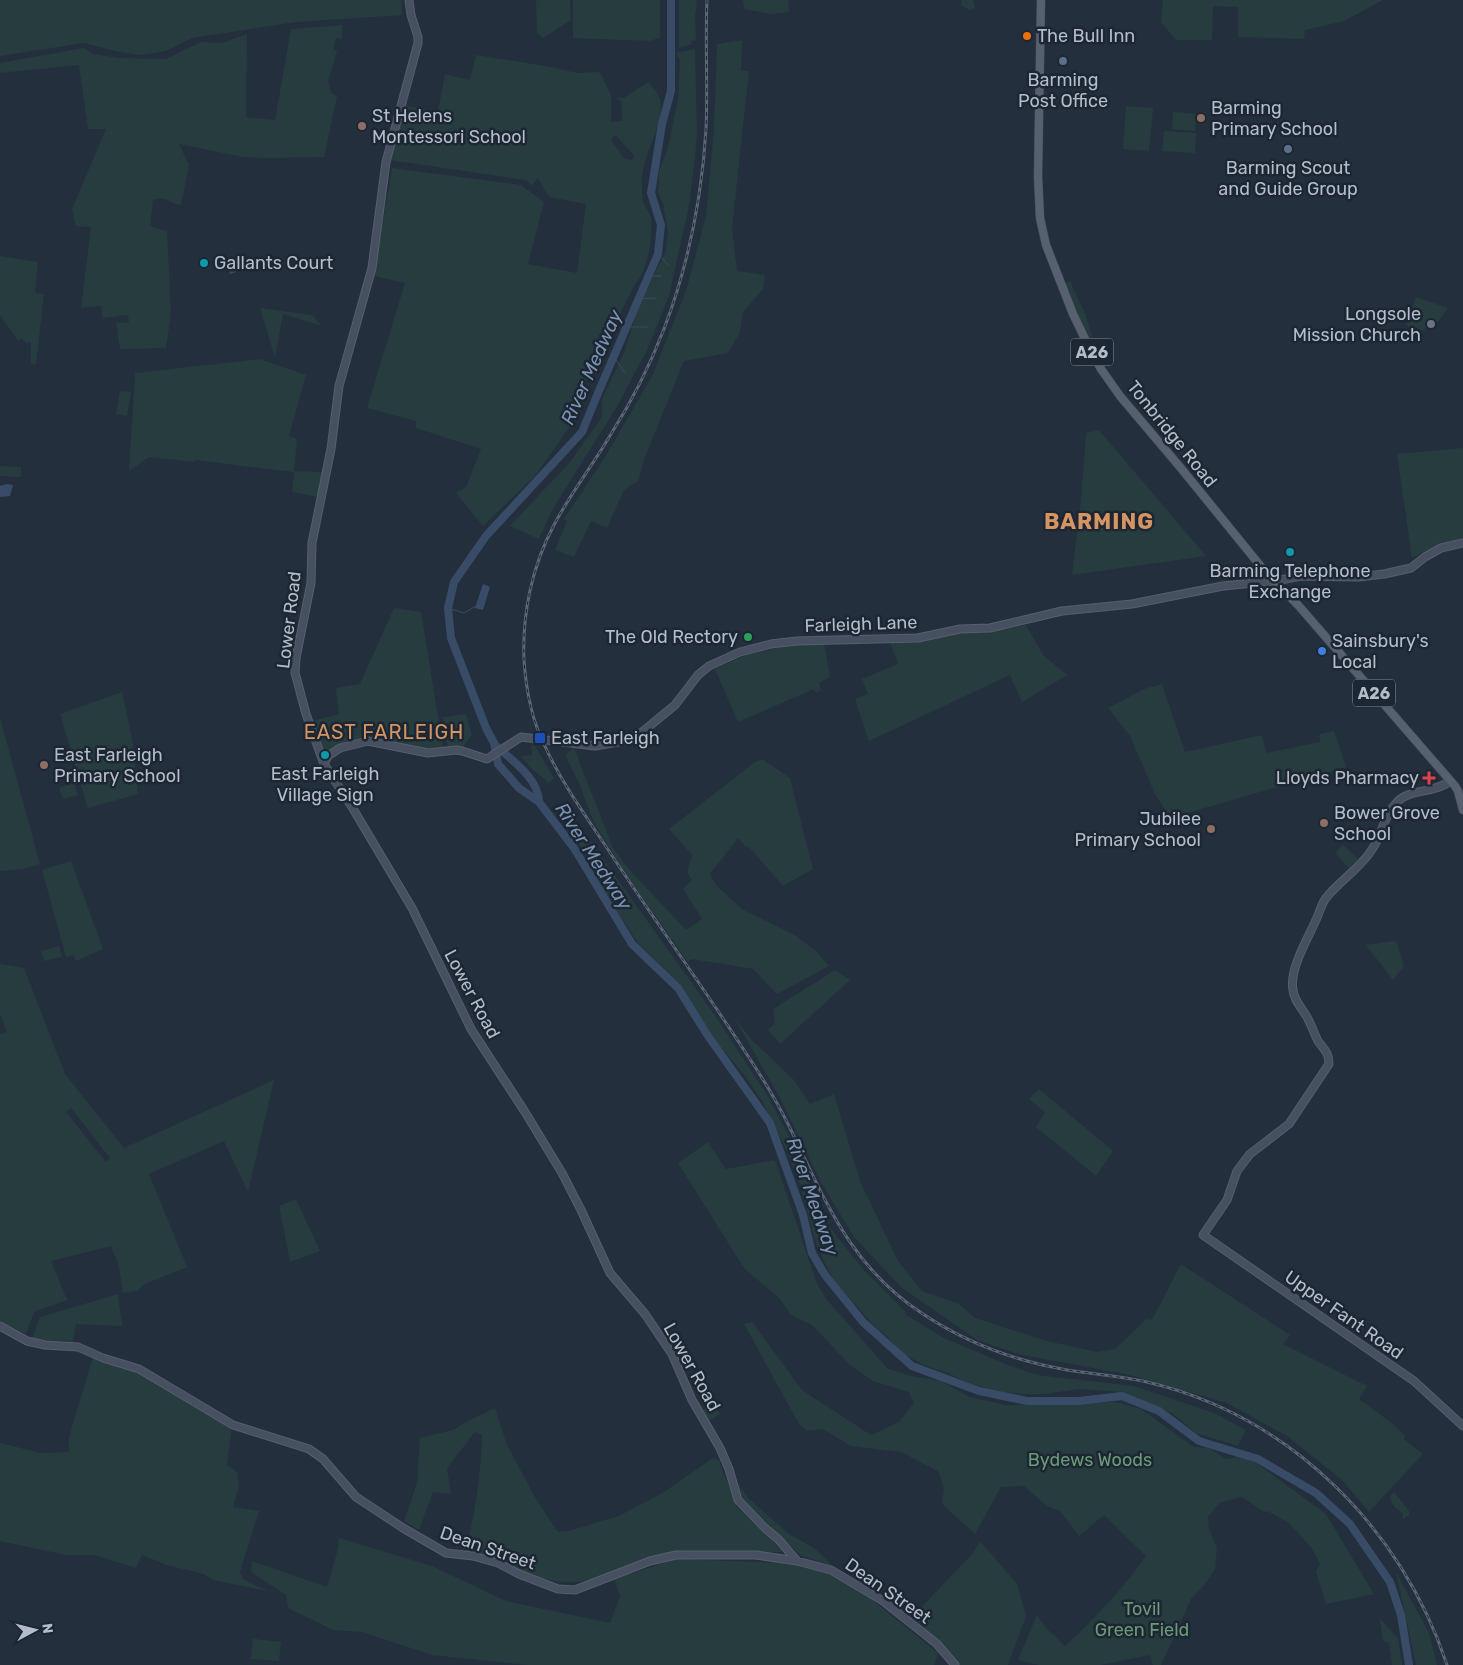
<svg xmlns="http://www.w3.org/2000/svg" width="1463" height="1665" font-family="Rubik,sans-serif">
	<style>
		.green { fill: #263c3f; fill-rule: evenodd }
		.water { fill: #394c67 }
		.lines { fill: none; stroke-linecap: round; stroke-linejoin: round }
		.stream { stroke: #394c67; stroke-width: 1 }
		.river { stroke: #394c67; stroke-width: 8 }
		.secondary-casing { stroke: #565f6c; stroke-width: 9 }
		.primary-casing { stroke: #414a57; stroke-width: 9 }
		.secondary { stroke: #465061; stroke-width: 7 }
		.primary { stroke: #56606e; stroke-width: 8 }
		.rail-casing { stroke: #5a6575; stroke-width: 3 }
		.rail { stroke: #1d2633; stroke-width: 1; stroke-dasharray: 4; stroke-linecap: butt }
		.food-dot { fill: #e8710a; stroke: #1d2633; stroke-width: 2 }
		.service-dot { fill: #5c6f8a; stroke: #1d2633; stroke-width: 2 }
		.education-dot { fill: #8d6e63; stroke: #1d2633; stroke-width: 2 }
		.culture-dot { fill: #0f9aa8; stroke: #1d2633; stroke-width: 2 }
		.worship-dot { fill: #6b7280; stroke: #1d2633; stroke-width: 2 }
		.leisure-dot { fill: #2e9e5b; stroke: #1d2633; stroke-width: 2 }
		.shop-dot { fill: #3f7fe0; stroke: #1d2633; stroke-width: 2 }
		.transit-dot { fill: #1a4fb4; stroke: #1d2633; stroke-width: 2 }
		.health-dot { fill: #e0444e; stroke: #1d2633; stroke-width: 2 }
		.labels { text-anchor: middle; stroke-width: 5; stroke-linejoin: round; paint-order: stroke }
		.shield { fill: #1d2633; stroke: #878f9c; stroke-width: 1 }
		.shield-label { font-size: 16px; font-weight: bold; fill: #b4bcc9 }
		.poi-label { font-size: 18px; fill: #b4bcc9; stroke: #1d2633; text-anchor: start }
		.street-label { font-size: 18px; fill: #b4bcc9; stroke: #1d2633 }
		.park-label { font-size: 18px; fill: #6b9a76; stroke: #1d2633 }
		.water-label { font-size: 19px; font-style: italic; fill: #7c92b1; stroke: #1d2633 }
		.quarter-label { font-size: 20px; letter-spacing: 1px; fill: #d59563; stroke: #1d2633 }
		.district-label { font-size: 22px; font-weight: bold; letter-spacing: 1px; fill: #d59563; stroke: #1d2633 }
	</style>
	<rect width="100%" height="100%" fill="#242f3e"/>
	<path class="green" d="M0,0H401L402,15L296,22L192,38L166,51L140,55L115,51L84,43L0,56Z
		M536,0H570L571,20L543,38L537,33Z
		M573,0H660V38L649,41L573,38Z
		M679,0H697L695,17L696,40L691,41L692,44L679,48Z
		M743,0H788L789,12L771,14L744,9Z
		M962,0H973L975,8L969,10L961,5Z
		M1163,0H1383L1344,21L1305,30L1304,39L1238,37V7L1213,6L1212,40H1176L1161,22Z
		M342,25V39L336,38L333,49L337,51L328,81L331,93L337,96L324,157L271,158L243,157L179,144L189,165L181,205C168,203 166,195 153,200L150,226L167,231L171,314L166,348L120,349L116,323L129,322L128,315L103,318L101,306L81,308L91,227L76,226L72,209L106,129H88L79,65L0,73V63L84,48L93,54L119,58L166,59L201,42L222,43L247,34L246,117L275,120L291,29Z
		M742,40L741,70L749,71L732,228L737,271L765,275L763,289L743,312L740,332L728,353L684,361L645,457L638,481L624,490L607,528L591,521L574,557L555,550L567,521L564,519L605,457L652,376L686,291L706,216L714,129L717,44Z
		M695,49L697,137L690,201L669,296L648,348L618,405L551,512L539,539L510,526L570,462L602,417V399L624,353L638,308L665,253L668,233L663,204L658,193L659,171L667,151L678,100L680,60L676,53Z
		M476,55L551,67L577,73L600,72L611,95V122L622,121L621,101L616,97L624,98L648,82C656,91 661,96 661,109C660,131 646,149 643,171C641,179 642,193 643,201C645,207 650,213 651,219C653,238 648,270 635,284L586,382L585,401L576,418L534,477L483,526L456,493L466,487L481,449L416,428V421L367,408L405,283L374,276L392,168L521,185L544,202L528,264L577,273L586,204L549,197L538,178L532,185L525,180L390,160L406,106L438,111L445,74L470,80ZM615,135L634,155L633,160L625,159L611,140Z
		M1126,106L1153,108L1149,151L1123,149Z
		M1173,112L1196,114L1195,131L1172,129Z
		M1164,131L1196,133L1195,153L1162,151Z
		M0,256L38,262L35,293L44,294L36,365L31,364V342L26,343L21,338L18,341L0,315Z
		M1070,281L1084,311L1092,336L1091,339L1076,312L1065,284Z
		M1416,297L1448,308L1438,322L1429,319L1424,331L1406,325Z
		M260,308L312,315L322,326L283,314L275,358Z
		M260,359L306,375L289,436L297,439L294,471L322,472L318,497L292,492L294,472L195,460V462L149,457L129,471L135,373Z
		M120,391L131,392L127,416L116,414Z
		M1099,430L1206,556L1072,575L1081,500L1086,433Z
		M1463,448V540L1439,545L1412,558L1397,454Z
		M0,466L21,467V477L0,476Z
		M394,608L421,612L443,747L426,749L371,736L327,751L322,748L312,721L339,714L336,688L360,684Z
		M1026,625L1043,655L1067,675L1022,702L1010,675L869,741L855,699L868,694L862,679L898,664L890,642L922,641L958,633L989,632Z
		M824,643L830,677L819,683L821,690L816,693L814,689L738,722L715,669L746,655L791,645Z
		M1162,684L1185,752L1262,735L1266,753L1320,742L1319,734L1334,731L1346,767L1170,818L1155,794L1130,736L1108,708L1144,689Z
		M122,692L132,738L138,794L88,808L60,714Z
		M466,714L472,735L463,747L448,749L443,717Z
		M0,718L40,864L23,869L0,871Z
		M531,745L535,746L554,778L549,783L530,767L521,756L532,755Z
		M574,748L613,848L628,868L686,930L702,919L683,889L692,880L687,872L692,855L669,829L755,762L762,759L790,778L813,869L783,886L749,847H746L738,838L710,874L716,885L743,910L795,935L817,952L829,966L777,994L753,969L692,959L688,962L626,874L594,823L579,783L565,755Z
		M74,783L78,795L63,799L59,788Z
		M583,831L714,1014L769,1098L795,1148L828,1225L863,1269L906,1312L905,1314L942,1337L1008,1365L1037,1375L1134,1386L1214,1413L1246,1430L1238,1446L1196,1433L1172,1413L1121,1392L1080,1389L1044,1394H1024L1001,1392L971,1384L948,1373L926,1366L901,1353L887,1336L878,1330L835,1282L822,1258L815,1239L800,1184L785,1147L762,1101L745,1076L720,1046L711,1038L685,993L677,981L638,943L600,886L576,837Z
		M1343,845L1358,859L1349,868L1335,853Z
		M71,861L103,949L76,961L73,955L66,957L42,870Z
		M1396,941L1404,966L1393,980L1366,945Z
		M59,946L62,957L44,961L41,951Z
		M0,964L24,968L65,1074L124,1148L274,1080L248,1192L224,1141L149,1174L187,1267L145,1284L137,1291L123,1293L119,1266L111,1246L51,1261L67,1300L34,1312L26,1334L0,1321V1034L7,1032L0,1014ZM71,1108L110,1158L106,1162L66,1112Z
		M835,970L850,980L780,1044L768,1030L775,1023L773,1009Z
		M735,1019L752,1040L794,1080L810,1104L834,1094L860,1181L898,1261L922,1291L959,1304L975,1318L1047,1341L1097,1352L1115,1349L1146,1319L1152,1320L1181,1264L1290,1335L1283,1344L1367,1386L1359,1399L1393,1424L1405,1436L1404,1439L1423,1454L1369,1512L1342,1480L1287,1436L1227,1403L1130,1375L1018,1354L977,1340L901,1287L854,1237L821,1182L780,1098Z
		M1039,1089L1113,1151L1096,1176L1036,1127L1045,1112L1029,1099Z
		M708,1142L726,1169L775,1160L817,1284L827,1300L888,1369L916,1377L941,1381L970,1397L1006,1405H1043L1115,1402L1141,1409L1194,1447L1209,1448L1226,1459L1238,1457L1255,1462L1326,1514L1374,1594L1326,1604L1316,1571L1320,1564L1311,1547L1288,1522L1267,1511L1264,1512L1242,1497L1219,1503L1208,1517L1209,1529L1217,1548L1215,1569L1206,1583L1191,1599L1161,1665H1153L1150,1655L1100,1665H1039L1018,1660L1037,1615L1046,1628L1065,1646C1094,1619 1123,1589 1146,1556L1104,1515L1079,1536L1060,1511L1047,1506L1024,1486L1001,1487L975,1534L942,1504L944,1487L938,1471L901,1452L851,1446L823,1429L807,1431L799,1424L744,1324L752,1322L802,1390L871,1435L899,1422L914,1403L909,1392L873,1381L850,1365L812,1325L791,1315L780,1299L744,1268L678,1163Z
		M296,1199L320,1251L290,1262L279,1206Z
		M118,1294L122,1326L76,1324L73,1342L32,1339L40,1317Z
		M93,1357L138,1372L232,1426L227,1465L237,1472L239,1487L233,1507L259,1511L240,1572L243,1579L267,1591L213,1580L204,1574L167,1565L142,1555L136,1568L94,1555H66L0,1541V1443L41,1453L69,1452V1437Z
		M713,1403L720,1414L707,1422L700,1412Z
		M495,1408L507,1445L536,1499L558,1532L569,1531L619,1516L664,1492L713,1458L719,1461L737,1507L783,1552C742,1552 690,1547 650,1557C621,1565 600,1583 567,1582C531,1581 501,1557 465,1553C475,1514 481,1475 482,1435L475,1432L447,1468L451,1494L433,1492L419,1530L404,1521L417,1483L420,1438L453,1430L466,1422Z
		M737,1482L748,1498L789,1534L814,1548L833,1566L800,1555L743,1499Z
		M1393,1493H1395L1409,1511V1515L1403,1519V1513C1395,1509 1392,1505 1390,1496Z
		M339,1538L432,1566L506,1601L610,1623L620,1596L614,1579L676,1559L781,1563L823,1570L835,1575L871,1599L938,1653L934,1665H528L432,1655L362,1632L333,1630L288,1608L286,1595L251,1572L252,1561L327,1587L338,1549Z
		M980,1541L1017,1584L1026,1616L1008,1665H958L913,1616L973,1553Z
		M1396,1572L1429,1633L1437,1665H1416Z
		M1380,1619L1398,1638L1402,1665H1392L1389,1643L1383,1641Z
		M253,1639L281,1642L279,1661L251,1659Z"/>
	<path class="water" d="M226,259C234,260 235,265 236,272L230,274Z
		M7,484L13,485L10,496L0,497V486Z
		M483,584L490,587L483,610L475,608Z"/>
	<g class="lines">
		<path class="stream" d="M658,254L668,265
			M648,276H661
			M638,299L656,298
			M626,327H648
			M613,356L625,373
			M448,608L464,613L476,606"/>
		<path class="river" d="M671,0V91L662,124L651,193L661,225L658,254L598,393L582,432L486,536L454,582L448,608L451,638L486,728L494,743L498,764L519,788L539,802L574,848L632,944L678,988L708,1036L770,1123L803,1215L812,1253L825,1275L863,1322L912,1366L979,1391L1027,1401H1079L1122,1396L1159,1411L1199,1441L1258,1459L1316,1493L1350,1524L1390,1582L1401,1615L1409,1665
			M496,746C512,760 539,779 539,802"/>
		<defs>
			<path id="secondary" d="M409,0L411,15L418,37V43L386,162L372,268L339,386L331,449L312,543L311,583L296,658L295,673L297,680L306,714L324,764L352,807L412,908L471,1029L525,1112L562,1173L581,1210L610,1273L645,1314L672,1354L692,1400L720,1448L729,1469L738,1500L765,1528L779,1540L797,1561
				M324,764L328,756L340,748L368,741L428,753L456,750L462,751L487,759L521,737L595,746L624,741L641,733L675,705L698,675L709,666L740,652L771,644L797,641L918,638L960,629L990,628L1062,611L1132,604L1223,586L1275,581L1301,576L1358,577L1384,574L1411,568L1425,557L1441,548L1463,543
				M1450,781C1436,793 1410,789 1398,801C1385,814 1382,833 1373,848C1361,868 1340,880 1326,898C1321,904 1319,915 1315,922C1307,940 1289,970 1293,990C1294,1001 1302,1008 1307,1017C1311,1024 1314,1033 1318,1041C1324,1050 1329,1052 1329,1064L1289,1124L1250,1154L1237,1171L1227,1200L1203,1235L1414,1381L1463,1426
				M0,1326L27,1341L45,1345L78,1347L103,1358L139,1369L233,1425L309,1449L323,1459L356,1497L403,1528L446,1553L473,1556L498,1563L519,1574L558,1589L575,1590L650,1561L676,1555H756L797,1561L831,1570L883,1601L937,1644L955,1665"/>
			<path id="primary" d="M1041,0L1038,176L1040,218L1046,245L1073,314L1087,343L1101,369L1120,396L1180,467L1267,574L1298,605L1455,786L1458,791L1463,810"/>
		</defs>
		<use href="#secondary" class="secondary-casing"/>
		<use href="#primary" class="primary-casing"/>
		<use href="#secondary" class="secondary"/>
		<use href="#primary" class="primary"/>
		<defs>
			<path id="rail" d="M707,0C705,43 708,86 706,129C702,196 688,266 664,329C650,365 632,401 611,434C593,465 570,494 554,525C532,566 522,614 524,660C526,689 531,718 544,744C560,780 583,812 605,845C650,914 699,981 744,1050C760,1074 775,1098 788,1124C825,1199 849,1266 923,1314C965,1342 1013,1360 1062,1369C1090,1374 1119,1376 1147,1382C1289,1415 1402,1528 1447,1665"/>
		</defs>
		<use href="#rail" class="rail-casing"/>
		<use href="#rail" class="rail"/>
	</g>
	<circle class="food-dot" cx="1027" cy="36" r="5"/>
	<g class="service-dot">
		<circle cx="1063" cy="61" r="5"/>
		<circle cx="1288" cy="149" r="5"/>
	</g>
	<g class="education-dot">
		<circle cx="1201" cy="118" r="5"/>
		<circle cx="362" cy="126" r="5"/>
		<circle cx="44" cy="765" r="5"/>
		<circle cx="1324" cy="823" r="5"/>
		<circle cx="1211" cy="829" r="5"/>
	</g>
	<g class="culture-dot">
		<circle cx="204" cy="263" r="5"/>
		<circle cx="1290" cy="552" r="5"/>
		<circle cx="325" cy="755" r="5"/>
	</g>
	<circle class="worship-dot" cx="1431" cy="324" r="5"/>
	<circle class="leisure-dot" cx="748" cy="637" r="5"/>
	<circle class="shop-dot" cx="1322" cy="651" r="5"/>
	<rect class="transit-dot" x="534" y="732" width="12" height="12" rx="2.5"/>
	<path class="health-dot" d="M1426.5 770.5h5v5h5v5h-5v5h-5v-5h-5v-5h5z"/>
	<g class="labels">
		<g class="shield">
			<rect x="1071" y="338.5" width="42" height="27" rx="4"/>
			<rect x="1353" y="679.5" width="42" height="27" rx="4"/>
		</g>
		<g class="shield-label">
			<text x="1092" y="358">A26</text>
			<text x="1374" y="699">A26</text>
		</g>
		<g class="poi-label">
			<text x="1037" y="42">The Bull Inn</text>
			<text x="1063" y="86" text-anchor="middle">Barming<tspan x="1063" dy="21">Post Office</tspan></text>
			<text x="1211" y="114">Barming<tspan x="1211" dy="21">Primary School</tspan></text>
			<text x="372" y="122">St Helens<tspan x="372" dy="21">Montessori School</tspan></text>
			<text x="1288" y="174" text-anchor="middle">Barming Scout<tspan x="1288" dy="21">and Guide Group</tspan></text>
			<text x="214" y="269">Gallants Court</text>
			<text x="1421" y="320" text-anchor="end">Longsole<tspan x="1421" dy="21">Mission Church</tspan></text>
			<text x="1290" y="577" text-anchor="middle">Barming Telephone<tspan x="1290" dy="21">Exchange</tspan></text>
			<text x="738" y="643" text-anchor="end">The Old Rectory</text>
			<text x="1332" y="647">Sainsbury's<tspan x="1332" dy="21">Local</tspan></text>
			<text x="551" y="744">East Farleigh</text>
			<text x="54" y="761">East Farleigh<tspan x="54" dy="21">Primary School</tspan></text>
			<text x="325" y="780" text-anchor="middle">East Farleigh<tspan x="325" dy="21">Village Sign</tspan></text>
			<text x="1419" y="784" text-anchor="end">Lloyds Pharmacy</text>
			<text x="1334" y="819">Bower Grove<tspan x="1334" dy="21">School</tspan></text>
			<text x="1201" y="825" text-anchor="end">Jubilee<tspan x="1201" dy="21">Primary School</tspan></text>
		</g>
		<g class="street-label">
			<text transform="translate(1172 434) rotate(51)" y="6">Tonbridge Road</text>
			<text transform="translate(289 620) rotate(-83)" y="6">Lower Road</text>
			<text transform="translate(861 624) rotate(-2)" y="6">Farleigh Lane</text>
			<text transform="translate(472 994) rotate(62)" y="6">Lower Road</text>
			<text transform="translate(1344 1315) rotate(35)" y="6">Upper Fant Road</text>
			<text transform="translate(692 1367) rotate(61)" y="6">Lower Road</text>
			<text transform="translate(488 1548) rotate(19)" y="6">Dean Street</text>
			<text transform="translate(888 1591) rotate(35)" y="6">Dean Street</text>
		</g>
		<g class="park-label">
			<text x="1090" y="1466">Bydews Woods</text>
			<text x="1142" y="1615">Tovil<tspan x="1142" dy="21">Green Field</tspan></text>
		</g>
		<g class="water-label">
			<text transform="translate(591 367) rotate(-66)" y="7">River Medway</text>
			<text transform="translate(594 856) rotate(57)" y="7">River Medway</text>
			<text transform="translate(813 1196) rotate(71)" y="7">River Medway</text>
		</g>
		<g class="quarter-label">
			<text x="384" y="739">EAST FARLEIGH</text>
		</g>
		<g class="district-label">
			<text x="1099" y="529">BARMING</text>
		</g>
	</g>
	<g transform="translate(35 1630) rotate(83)" stroke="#1d2633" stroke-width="4" paint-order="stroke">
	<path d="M0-4L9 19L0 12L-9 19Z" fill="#b4bcc9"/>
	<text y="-8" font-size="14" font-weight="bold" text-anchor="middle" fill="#b4bcc9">N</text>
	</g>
</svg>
